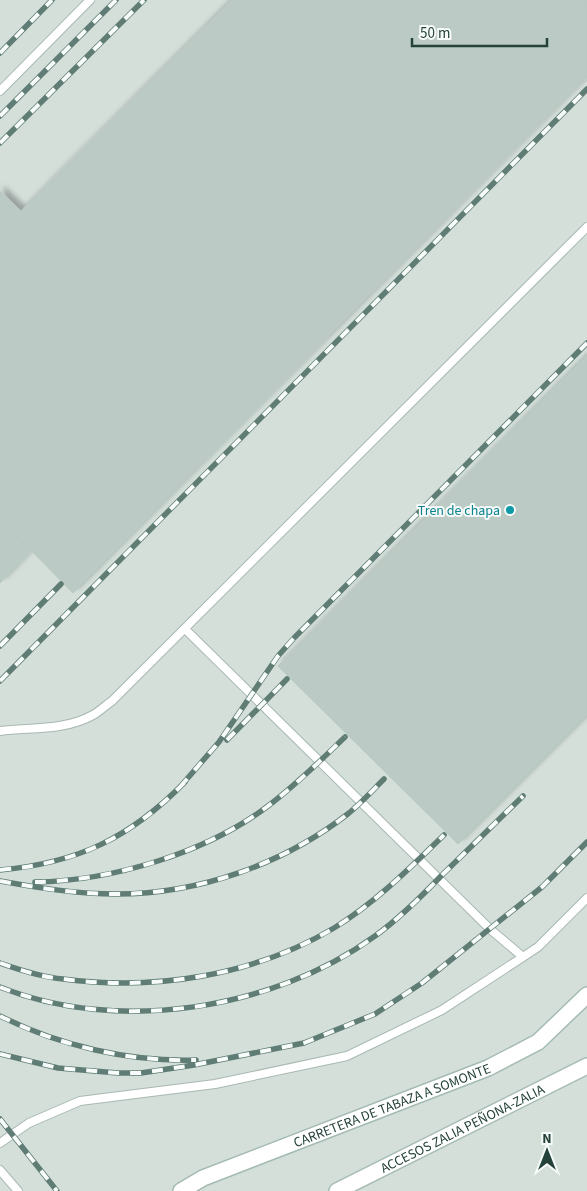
<svg xmlns="http://www.w3.org/2000/svg" width="587" height="1191" font-family="'Source Sans 3',sans-serif">
	<style>
		.built { fill: #d4dfda }
		.building { fill: #bbcac4; stroke: #b8c9c2; filter: url(#shadow) }
		.lines { fill: none; stroke-linecap: round; stroke-linejoin: round }
		.lane-casing { stroke: #a8b8b2; stroke-width: 10 }
		.secondary-casing { stroke: #a4bbb3; stroke-width: 18 }
		.lane { stroke: #fff; stroke-width: 8 }
		.secondary { stroke: #fff; stroke-width: 15 }
		.rail-casing { stroke: #5f7d75; stroke-width: 5.5 }
		.rail { stroke: #f7fbf9; stroke-width: 4; stroke-dasharray: 11; stroke-linecap: butt }
		.culture-dot { fill: #0f9aa8; stroke: #f7fbf9; stroke-width: 2 }
		.labels { text-anchor: middle; stroke-width: 4; stroke-linejoin: round; paint-order: stroke }
		.culture-label { font-size: 14px; fill: #0d838f; stroke: #f7fbf9; text-anchor: end }
		.street-label { font-size: 14px; fill: #24423a; stroke: #f7fbf9 }
	</style>
	<defs>
		<filter id="shadow"><feDropShadow dx="4.5" dy="-4.5" stdDeviation="2.5" flood-color="#0004"/></filter>
	</defs>
	<rect width="100%" height="100%" fill="#e6efeb"/>
	<path class="built" d="M0,0H587V1191H0Z"/>
	<path class="building" d="M231,0H587V77L73,593L17,536L0,553V191L21,211Z
		M587,355V715L458,844L278,666Z
		M17,536L31,551L0,583V553Z"/>
	<g class="lines">
		<defs>
			<path id="lane" d="M0,91L90,0
				M185,629L491,930L523,957
				M0,731C31,727 64,731 93,715C100,711 106,705 112,701L587,227
				M0,1143L29,1123L80,1101L215,1084L347,1056L442,1010L538,947L587,898
				M0,1170L18,1191"/>
			<g id="secondary">
				<path id="s1" d="M181,1191L203,1178L488,1068L538,1042L587,995"/>
				<path id="s2" d="M337,1191L587,1066"/>
			</g>
		</defs>
		<use href="#lane" class="lane-casing"/>
		<use href="#secondary" class="secondary-casing"/>
		<use href="#lane" class="lane"/>
		<use href="#secondary" class="secondary"/>
		<defs>
			<path id="rail" d="M0,53L52,0
				M0,116L116,0
				M0,143L144,0
				M0,646L61,584
				M0,681L587,89
				M227,740L287,679
				M180,787L219,742L278,656L294,638L587,343
				M0,870C78,863 130,838 185,782
				M0,881C39,888 77,894 117,894C199,894 284,864 349,813C361,803 372,791 384,779
				M35,882C112,881 206,853 268,806C296,785 320,761 345,737
				M0,963C20,970 41,977 63,979C155,991 253,976 334,928C375,903 410,868 444,835
				M0,987C118,1034 273,1010 375,936C400,918 421,897 442,875C469,849 496,822 523,796
				M0,1016C60,1046 129,1062 196,1060
				M0,1054L58,1068L118,1073H141L194,1065L304,1043L375,1014L422,983L542,887L587,842
				M0,1119L57,1191"/>
		</defs>
		<use href="#rail" class="rail-casing"/>
		<use href="#rail" class="rail"/>
	</g>
	<circle class="culture-dot" cx="510" cy="510" r="5"/>
	<g class="labels">
		<g class="culture-label">
			<text x="500" y="515">Tren de chapa</text>
		</g>
		<g class="street-label">
			<text dy="5" stroke="none"><textPath href="#s1" startOffset="228">CARRETERA DE TABAZA A SOMONTE</textPath></text>
			<text dy="5" stroke="none"><textPath href="#s2" startOffset="140">ACCESOS ZALIA PEÑONA-ZALIA</textPath></text>
		</g>
	</g>
	<g transform="translate(547 1151)" stroke="#f7fbf9" stroke-width="4" paint-order="stroke">
	<path d="M0-4L9 19L0 12L-9 19Z" fill="#24423a"/>
	<text y="-8" font-size="14" font-weight="bold" text-anchor="middle" fill="#24423a">N</text>
	</g>
	<path d="M412 38v8h135v-8" fill="none" stroke="#24423a" stroke-width="2.5"/>
	<text x="420" y="38" font-size="15" fill="#24423a" stroke="#f7fbf9" stroke-width="4" paint-order="stroke">50 m</text>
</svg>
